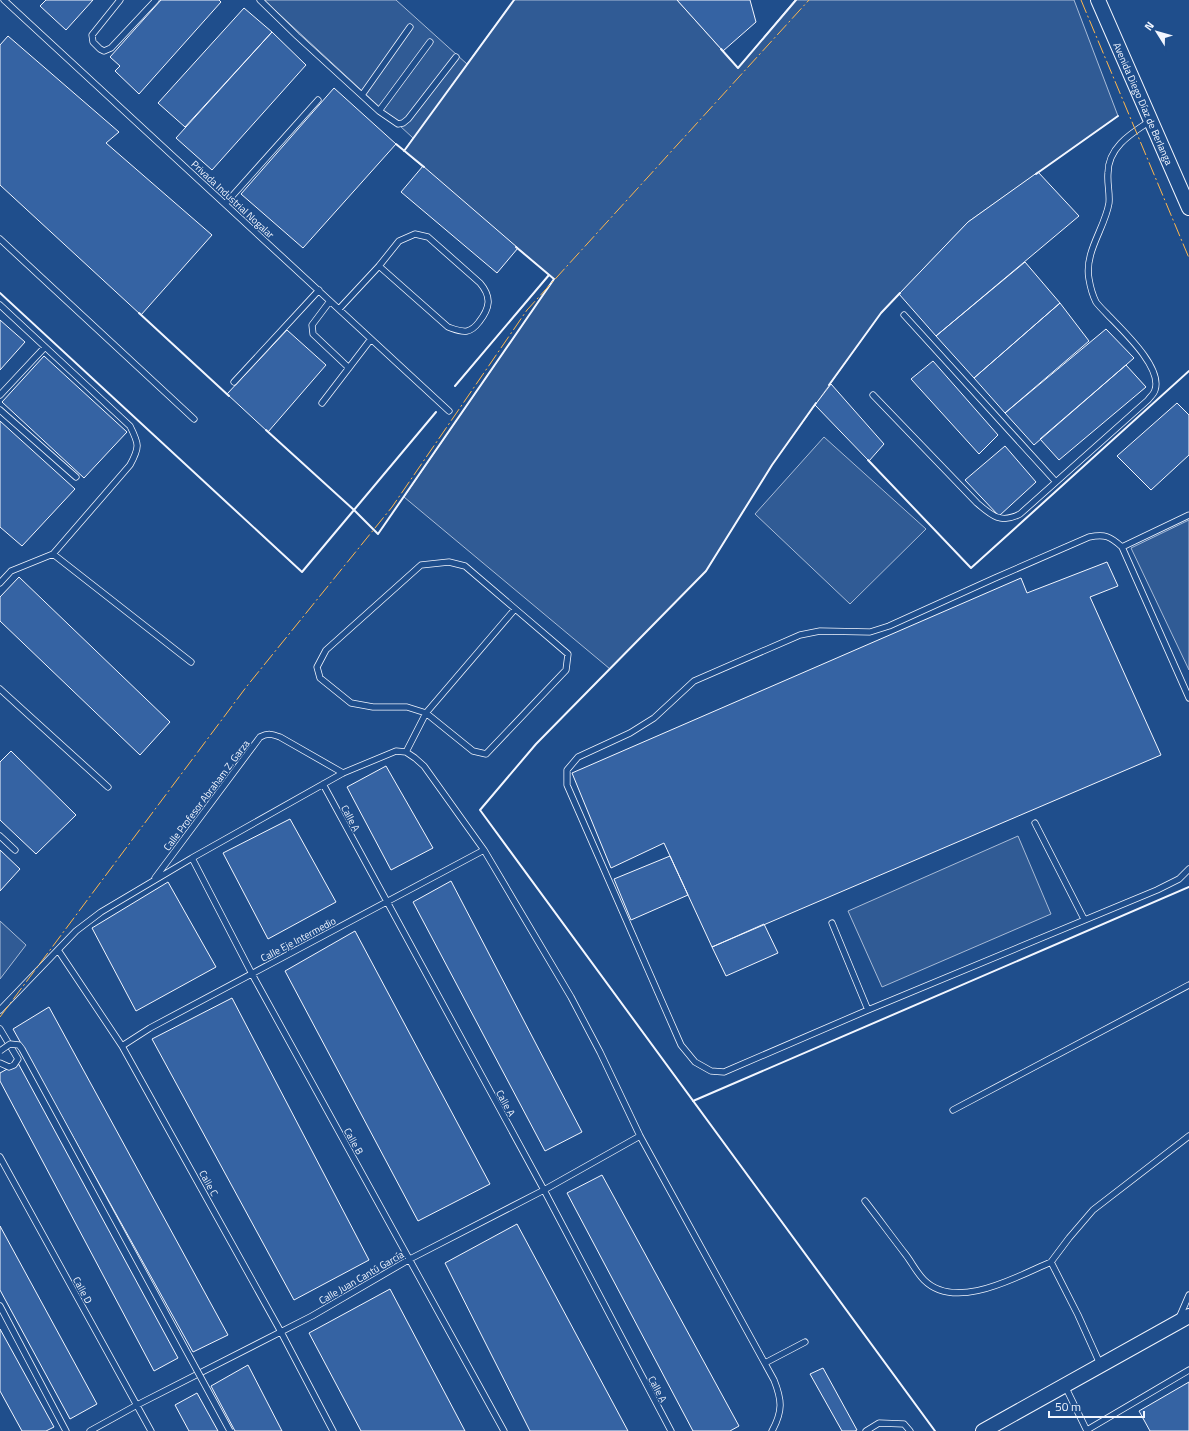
<svg xmlns="http://www.w3.org/2000/svg" width="1189" height="1431" font-family="'Titillium Web',sans-serif">
	<style>
		.built { fill: #305b95; stroke: #a8bbd7 }
		.building { fill: #3563a3; stroke: #f2f6ff }
		.lines { fill: none; stroke-linecap: round; stroke-linejoin: round }
		.service-casing { stroke: #f2f6ff; stroke-width: 7 }
		.tertiary-casing { stroke: #f2f6ff; stroke-width: 16 }
		.service { stroke: #1f4e8c; stroke-width: 5.5 }
		.tertiary { stroke: #1f4e8c; stroke-width: 14 }
		.service-bridge-casing { stroke: #f2f6ff; stroke-width: 7; stroke-linecap: butt }
		.service-bridge { stroke: #1f4e8c; stroke-width: 5.5 }
		.wall { stroke: #f2f6ff; stroke-width: 2 }
		.power { stroke: #ffb74d; stroke-width: 1; stroke-dasharray: 14 3 2 3; stroke-linecap: butt }
		.labels { text-anchor: middle; stroke-width: 3; stroke-linejoin: round; paint-order: stroke }
		.street-label { font-size: 10px; fill: #f2f6ff; stroke: #1f4e8c }
	</style>
	<rect width="100%" height="100%" fill="#1f4e8c"/>
	<path class="built" d="M264,0H396L467,64L514,0H677L738,68L795,0H1074L1118,116L968,222L881,313L772,465L706,571L610,669L404,497L554,279L404,151L413,138Z
		M824,437L926,529L850,604L755,514Z
		M1189,520V670L1131,548Z
		M1018,836L1051,914L882,987L848,911Z
		M0,921L26,945L0,979Z"/>
	<path class="building" d="M46,0H93L66,30L40,6Z
		M161,0H219L221,2L139,94L115,71L120,66L110,57Z
		M677,0H750L756,22L723,51Z
		M244,8L272,32L185,127L158,103Z
		M272,32L306,65L212,170L176,138Z
		M8,36L119,132L106,143L212,235L141,315L0,185V45Z
		M334,88L396,144L303,248L241,194Z
		M423,166L518,248L497,273L401,192Z
		M1038,172L1079,216L936,336L899,294L968,222Z
		M1025,262L1060,303L974,378L936,336Z
		M1060,303L1089,341L1005,413L974,378Z
		M0,320L25,342L0,370Z
		M1106,329L1134,358L1034,445L1005,413Z
		M287,330L326,365L268,432L227,394Z
		M44,356L127,432L84,478L2,402Z
		M933,361L998,435L979,454L911,379Z
		M1126,365L1146,387L1059,460L1040,439Z
		M831,384L884,444L869,461L815,405Z
		M1177,403L1189,415V455L1151,490L1117,456Z
		M0,421L75,489L22,546L0,527Z
		M1005,446L1036,482L999,516L965,480Z
		M1107,562L1118,586L1090,597L1161,755L712,947L664,843L611,868L572,773L1021,578L1027,593Z
		M19,577L170,722L140,755L0,621V597Z
		M11,751L76,815L36,854L0,820V762Z
		M386,766L433,848L391,870L347,787Z
		M290,819L336,902L268,939L223,853Z
		M0,850L20,869L0,891Z
		M670,856L688,895L631,920L614,879Z
		M451,881L582,1132L545,1151L413,902Z
		M168,882L216,967L136,1011L92,928Z
		M764,924L778,953L726,976L712,947Z
		M355,931L490,1184L418,1221L285,971Z
		M232,998L369,1260L294,1300L152,1039Z
		M49,1007L228,1335L193,1352L13,1029Z
		M18,1063L178,1358L154,1371L0,1081V1073Z
		M602,1175L739,1426L730,1431H693L567,1193Z
		M517,1224L628,1431H530L445,1263Z
		M0,1226L97,1404L70,1419L0,1290Z
		M390,1289L465,1431H361L309,1333Z
		M0,1329L54,1427L46,1431H22L0,1391Z
		M248,1365L282,1431H235L211,1386Z
		M823,1368L857,1430L855,1431H842L810,1374Z
		M1189,1382V1431H1150L1139,1411Z
		M197,1393L218,1431H189L175,1405Z"/>
	<g class="lines">
		<defs>
			<path id="service" d="M4,0L449,411
				M120,0L92,35L93,42L100,49L104,51L111,48L156,0
				M260,0L297,36L379,111L398,124L403,123L408,119L456,57
				M362,95L410,27
				M379,111L430,42
				M225,204L318,100
				M0,239L194,419
				M330,301L312,325L313,334L349,368
				M0,305L130,426C139,444 140,447 130,465L53,554
				M339,309L379,266L399,241L415,234L428,237L480,283C492,297 490,308 479,322C476,326 472,330 467,331C460,332 454,329 448,327L379,266
				M904,315L1056,482
				M234,382L319,290
				M0,395L45,347
				M873,395L977,503C992,516 1001,524 1020,514L1148,400C1150,397 1154,394 1155,390C1163,367 1121,329 1106,313C1103,310 1099,306 1096,302C1093,296 1090,285 1089,279C1084,252 1105,228 1109,203C1110,193 1107,183 1108,173C1108,147 1132,133 1150,121
				M322,403L371,339
				M0,410L76,477
				M1122,547L1189,515
				M449,562L465,566L568,654L566,670L486,754L473,751L426,713L407,707H373L351,703L320,678L317,667L326,650L421,565Z
				M0,583L11,571L53,554L191,662
				M0,689L108,787
				M1189,698L1122,547C1110,536 1105,534 1089,537L995,578L889,626L870,632L820,631L800,635L694,681L654,718L630,733L578,757L567,770V785L681,1045L695,1062L711,1071L724,1072L868,1010L1157,890L1179,879L1189,869
				M406,752L415,758L424,766L484,850L571,997L600,1052L640,1136L774,1380C782,1400 783,1411 772,1431
				M406,752L426,713L515,609
				M323,784L544,1190L671,1431
				M1035,823L1084,919
				M0,836L15,850
				M192,858L252,974L504,1431
				M155,878L260,737C268,733 272,734 280,737L343,773
				M832,923L868,1010
				M58,950L122,1046L281,1332L333,1431
				M0,1010L76,931L101,912L192,858L343,773L396,751L406,752
				M0,1029L18,1059L14,1065L9,1067L0,1063
				M122,1046L150,1028L484,850
				M953,1110L1189,985
				M0,1157L151,1431
				M865,1201C879,1219 892,1237 906,1255C912,1263 917,1273 924,1280C956,1312 1018,1276 1051,1262
				M0,1306L66,1431
				M1179,1318L1189,1295
				M765,1363L805,1342
				M1101,1366L1078,1315L1051,1262L1069,1238L1093,1210L1189,1136
				M1065,1386L1087,1431
				M1087,1430L1189,1370
				M90,1431L137,1405L312,1316L410,1259L544,1190L640,1136
				M866,1431L879,1423L904,1424L910,1431"/>
			<g id="tertiary">
				<path id="s1" d="M1098,0L1189,208"/>
				<path d="M983,1431L1189,1316"/>
			</g>
		</defs>
		<use href="#service" class="service-casing"/>
		<use href="#tertiary" class="tertiary-casing"/>
		<use href="#service" class="service"/>
		<use href="#tertiary" class="tertiary"/>
		<defs>
			<path id="service-bridge" d="M0,1051L10,1044L19,1045L22,1049L230,1431"/>
		</defs>
		<use href="#service-bridge" class="service-bridge-casing"/>
		<use href="#service-bridge" class="service-bridge"/>
		<path class="wall" d="M721,49L738,68L796,0
			M396,144L424,167
			M404,151L514,0
			M1036,174L1118,116
			M0,293L302,572L354,510L266,430
			M139,313L229,396
			M829,385L881,313L900,293
			M455,386L549,275
			M816,403L772,465L706,571L536,744L480,810L935,1431
			M436,412L354,510L378,534L554,279L516,247
			M868,460L971,568L1189,371
			M693,1101L1189,887"/>
		<path class="power" d="M1081,0L1189,258
			M0,1017L247,686L392,507L527,310L809,0"/>
	</g>
	<g class="labels">
		<g class="street-label">
			<text dy="4" stroke="none"><textPath href="#s1" startOffset="113">Avenida Diego Díaz de Berlanga</textPath></text>
			<text transform="translate(233 199) rotate(43)" y="4">Privada Industrial Nogalar</text>
			<text transform="translate(206 795) rotate(-53)" y="4">Calle Profesor Abraham Z. Garza</text>
			<text transform="translate(351 818) rotate(62)" y="4">Calle A</text>
			<text transform="translate(298 939) rotate(-28)" y="4">Calle Eje Intermedio</text>
			<text transform="translate(506 1103) rotate(61)" y="4">Calle A</text>
			<text transform="translate(354 1141) rotate(61)" y="4">Calle B</text>
			<text transform="translate(209 1183) rotate(61)" y="4">Calle C</text>
			<text transform="translate(361 1277) rotate(-30)" y="4">Calle Juan Cantú García</text>
			<text transform="translate(83 1290) rotate(61)" y="4">Calle D</text>
			<text transform="translate(658 1389) rotate(62)" y="4">Calle A</text>
		</g>
	</g>
	<g transform="translate(1157 32) rotate(307)" stroke="#1f4e8c" stroke-width="3" paint-order="stroke">
	<path d="M0-3L7 15L0 10L-7 15Z" fill="#f2f6ff"/>
	<text y="-6" font-size="11" font-weight="bold" text-anchor="middle" fill="#f2f6ff">N</text>
	</g>
	<path d="M1049 1411v6h95v-6" fill="none" stroke="#f2f6ff" stroke-width="2"/>
	<text x="1055" y="1411" font-size="12" fill="#f2f6ff" stroke="#1f4e8c" stroke-width="3" paint-order="stroke">50 m</text>
</svg>
